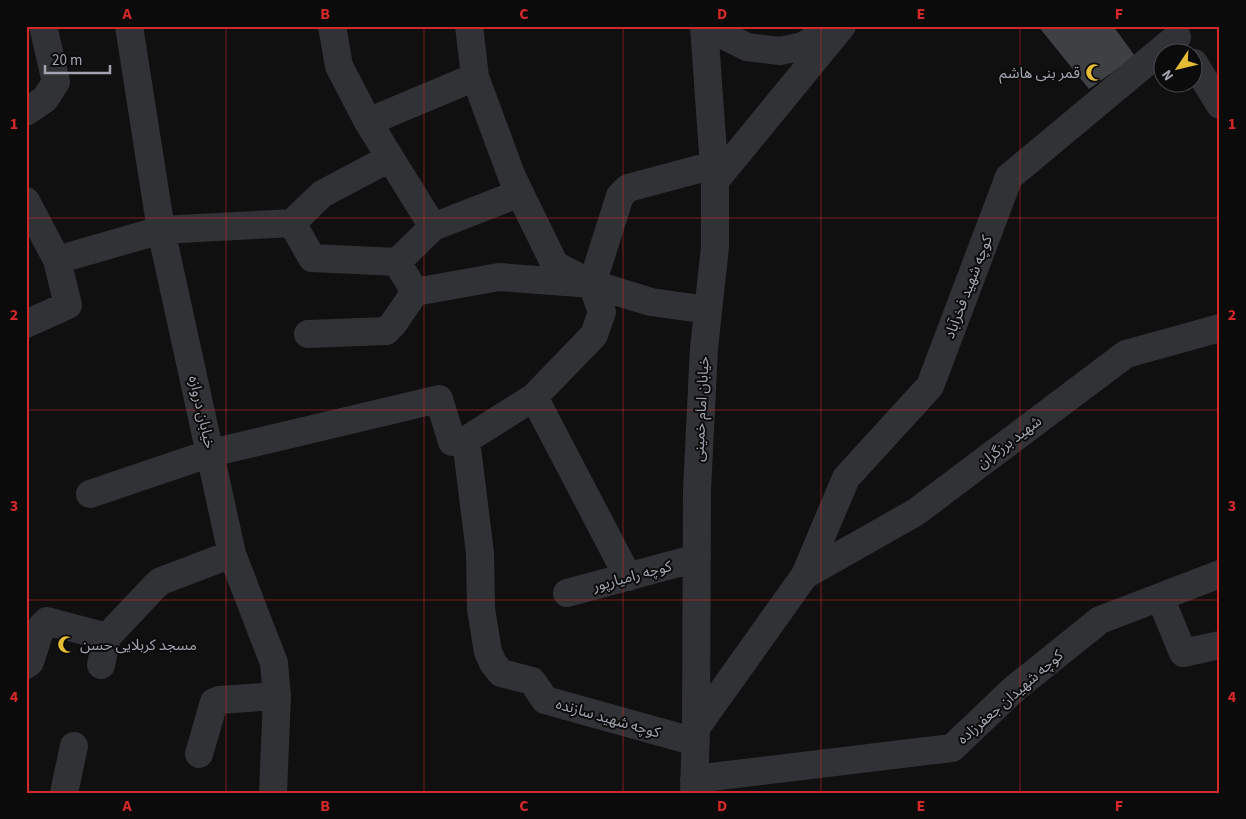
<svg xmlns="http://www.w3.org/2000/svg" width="1246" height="819" font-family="'Source Sans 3','Noto Sans Arabic',sans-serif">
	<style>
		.building { fill: #3f4044 }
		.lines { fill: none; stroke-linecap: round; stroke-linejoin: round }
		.minor { stroke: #313236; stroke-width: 28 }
		.grid { fill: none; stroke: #d62828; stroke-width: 1; stroke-opacity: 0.55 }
		.labels { text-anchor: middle; stroke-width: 4; stroke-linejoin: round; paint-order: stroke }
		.poi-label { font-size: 15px; fill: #a2a5b1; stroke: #0b0b0c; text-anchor: end }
		.street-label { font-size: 15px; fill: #a2a5b1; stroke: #0b0b0c }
		.neatline { fill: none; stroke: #d62828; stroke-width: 2 }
		.grid-label { font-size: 16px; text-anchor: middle; font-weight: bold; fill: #d62828 }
	</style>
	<rect width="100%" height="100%" fill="#101011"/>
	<path class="building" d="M1038,26H1113L1135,56L1089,89Z"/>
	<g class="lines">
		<path class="minor" d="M129,26L161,230L232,554L274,663L277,696L273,793
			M332,26L339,66L368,122L433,227
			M469,26L475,77L512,177L555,265L592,284L651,302L708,310
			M705,26L747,47L780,51L803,46L832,28
			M1194,63L1220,105
			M26,112L45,99L56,82L43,26
			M368,122L475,77
			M715,181L842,26
			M26,201L57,260L68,305L26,324
			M292,223L322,194L390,158
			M57,260L161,230L292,223L312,258L397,262L415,292L499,277L592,284
			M397,262L433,227L520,193
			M592,284L620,196L628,188L714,165
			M308,334L386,331L393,324L415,292
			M534,397L628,577
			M466,440L480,553L481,609L488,652L493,663L501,673L532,681L545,700L696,742
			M90,494L211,453L439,399L452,442L466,440L534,397L594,335L602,312L592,284
			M805,575L916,512L1126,354L1220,328
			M567,593L697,558
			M1160,597L1183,653L1220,645
			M26,665L30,662L39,634L42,626L47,621L107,637
			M101,665L107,637L155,586L161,581L232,554
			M696,728L805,575L846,478L930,386L1009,177L1177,37
			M199,754L214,702L219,700L277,696
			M694,779L952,748L1014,689L1100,620L1220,574
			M64,793L74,746
			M694,793L696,728L697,490L704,348L715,247V181L704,26"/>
	</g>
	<path class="grid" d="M226,26V793M424,26V793M623,26V793M821,26V793M1020,26V793M26,218H1220M26,410H1220M26,600H1220"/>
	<defs>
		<symbol id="mosque-bare" viewBox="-9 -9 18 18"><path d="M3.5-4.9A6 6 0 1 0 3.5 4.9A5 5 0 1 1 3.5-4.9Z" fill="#e5bc34" stroke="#0b0b0c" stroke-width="2.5" paint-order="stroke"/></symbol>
	</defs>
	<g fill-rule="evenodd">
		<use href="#mosque-bare" x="1082" y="60" width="25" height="25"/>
		<use href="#mosque-bare" x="54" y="632" width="25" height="25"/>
	</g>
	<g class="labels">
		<g class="poi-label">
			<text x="1080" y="78">قمر بنی هاشم</text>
			<text x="80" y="650" text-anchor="start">مسجد کربلایی حسن</text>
		</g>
		<g class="street-label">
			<text transform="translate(968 287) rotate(-69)" y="5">کوچه شهید فخرآباد</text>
			<text transform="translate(701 409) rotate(-87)" y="5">خیابان امام خمینی</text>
			<text transform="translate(202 412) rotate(77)" y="5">خیابان دروازه</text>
			<text transform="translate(1009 442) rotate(-37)" y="5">شهید برزگران</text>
			<text transform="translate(632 576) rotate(-15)" y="5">کوچه رامیارپور</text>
			<text transform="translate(1010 697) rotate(-41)" y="5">کوچه شهیدان جعفرزاده</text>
			<text transform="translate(608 718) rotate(16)" y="5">کوچه شهید سازنده</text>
		</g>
	</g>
	<rect width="1246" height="819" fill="none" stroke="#0b0b0c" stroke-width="55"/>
	<g transform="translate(1178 68) rotate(235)"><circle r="24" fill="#0b0b0c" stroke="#47494e"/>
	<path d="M0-4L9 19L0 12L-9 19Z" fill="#e5bc34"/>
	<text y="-8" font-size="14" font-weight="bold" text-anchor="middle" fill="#a2a5b1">N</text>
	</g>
	<path d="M45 65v8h65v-8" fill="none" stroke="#a2a5b1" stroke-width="2.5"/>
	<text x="52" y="65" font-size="15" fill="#a2a5b1" stroke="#0b0b0c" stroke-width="4" paint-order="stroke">20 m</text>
	<rect x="28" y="28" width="1190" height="764" class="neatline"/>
	<g class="grid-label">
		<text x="127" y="19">A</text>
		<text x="325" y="19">B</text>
		<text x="524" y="19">C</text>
		<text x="722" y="19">D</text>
		<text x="921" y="19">E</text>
		<text x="1119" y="19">F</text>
		<text x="14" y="129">1</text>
		<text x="1232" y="129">1</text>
		<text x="14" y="320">2</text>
		<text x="1232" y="320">2</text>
		<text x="14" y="511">3</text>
		<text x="1232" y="511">3</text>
		<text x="14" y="702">4</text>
		<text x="1232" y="702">4</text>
		<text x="127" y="811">A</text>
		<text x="325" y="811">B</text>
		<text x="524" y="811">C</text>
		<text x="722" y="811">D</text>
		<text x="921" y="811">E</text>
		<text x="1119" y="811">F</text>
	</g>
</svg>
